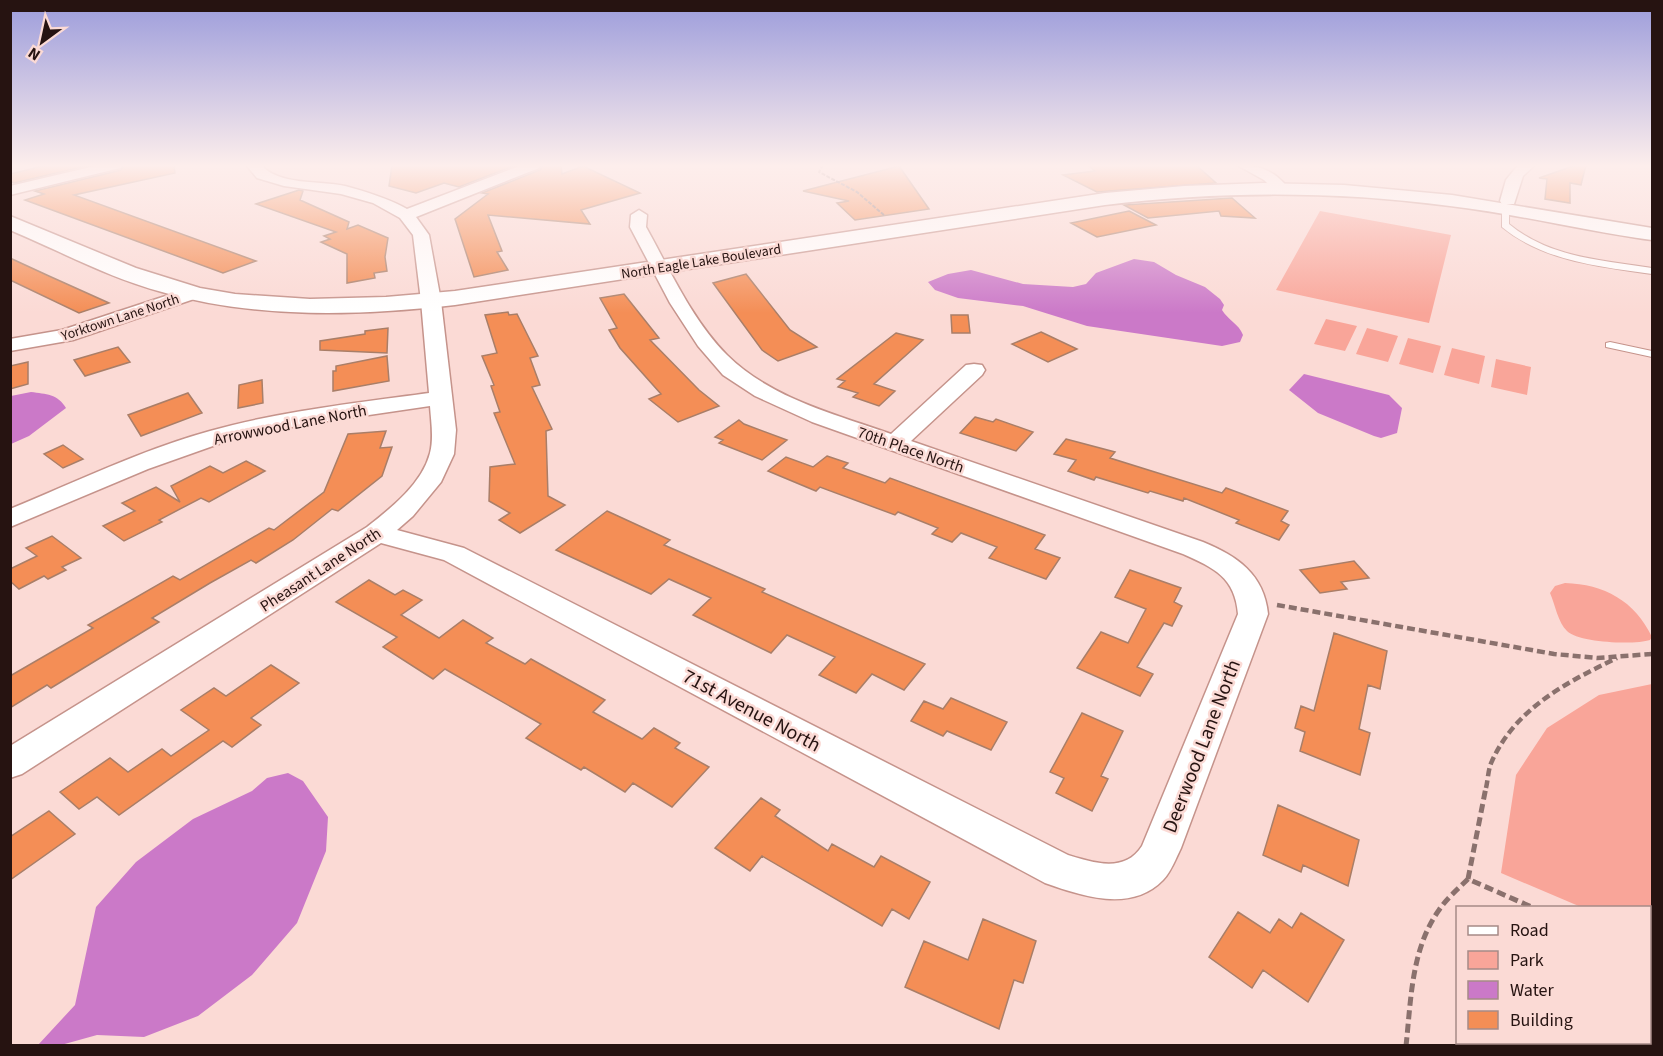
<svg xmlns="http://www.w3.org/2000/svg" width="1663" height="1056" font-family="'Source Sans 3',sans-serif">
	<style>
		.green { fill: #f9a599 }
		.water { fill: #cb79c8 }
		.building { fill: #f48e56; stroke: #a97e68; stroke-width: 1.5 }
		.lines { fill: none; stroke-linecap: round; stroke-linejoin: round }
		.lane-casing { stroke: #c5938b; stroke-width: 2 }
		.street-casing { stroke: #c5938b; stroke-width: 3 }
		.secondary-casing { stroke: #c5938b; stroke-width: 3 }
		.path-far2 { stroke: #8a716d; stroke-width: 2; stroke-dasharray: 4 1.5; stroke-linecap: butt }
		.path-far1 { stroke: #8a716d; stroke-width: 4.5; stroke-dasharray: 8 4; stroke-linecap: butt }
		.path { stroke: #8a716d; stroke-width: 5; stroke-dasharray: 9 4.5; stroke-linecap: butt }
		.lane { fill: #fff; fill-rule: evenodd }
		.street { fill: #fff; fill-rule: evenodd }
		.secondary { fill: #fff; fill-rule: evenodd }
		.labels { text-anchor: middle; stroke-width: 5; stroke-linejoin: round; paint-order: stroke }
		.far-street-label { font-size: 14px; fill: #261311; stroke: #fbdad5 }
		.street-label { font-size: 16px; fill: #261311; stroke: #fbdad5 }
		.near-street-label { font-size: 20px; fill: #261311; stroke: #fbdad5 }
	</style>
	<rect width="100%" height="100%" fill="#fbdad5"/>
	<path class="green" d="M1320,211L1451,235L1429,323L1276,290Z
		M1326,319L1357,326L1345,351L1314,344Z
		M1367,328L1398,336L1388,362L1356,354Z
		M1408,338L1441,346L1433,373L1399,364Z
		M1452,348L1485,356L1479,384L1444,375Z
		M1496,359L1531,367L1527,395L1491,387Z
		M1565,583C1604,584 1635,601 1652,637L1650,640C1635,645 1579,643 1567,631C1558,623 1555,604 1550,593L1555,586Z
		M1652,684V939L1650,937V908L1581,907L1501,873L1516,775L1547,728L1599,695Z
		M1650,1006L1652,1008V1045H1497V1042H1650Z"/>
	<path class="water" d="M1134,259L1154,262L1176,275L1205,287L1220,299L1224,305L1222,310C1228,320 1239,324 1243,335L1240,342L1222,346L1087,326L1023,306L958,298L935,290L928,282L948,274L971,270L1023,284L1073,287L1086,284L1096,273Z
		M1304,374L1389,395L1402,408L1397,433L1381,438L1374,436L1318,413L1289,390Z
		M31,392C46,394 58,394 66,408L29,436L11,444V396Z
		M288,773L303,781L328,817L326,851L297,923L252,975L198,1016L144,1037L97,1035L61,1045H38L75,1005L96,907L136,862L193,819L252,791L267,778Z"/>
	<path class="building" d="M47,165H90L14,183L10,181V174Z
		M124,165H174L175,173L74,195L256,261L223,273L25,200L44,194L35,191L121,170Z
		M392,165H516L459,187L444,183L416,193L389,186Z
		M543,165H561L562,174L583,166L640,193L581,210L590,224L488,215L502,251L497,252L508,270L474,277L455,219L488,194L482,193L540,170Z
		M1088,165H1196L1216,183L1097,192L1063,175L1095,171Z
		M1576,165H1586L1581,185L1570,183V203L1545,199L1547,179L1539,178Z
		M899,166L929,209L855,220L837,203L849,201L803,191Z
		M299,190L303,191L300,200L349,222L347,229L358,225L388,238L385,257L387,271L374,273L375,278L347,283V254L321,242L330,239L324,236L336,232L256,204Z
		M1232,198L1255,218L1221,216L1219,211L1148,218L1124,205Z
		M1129,211L1156,225L1097,237L1071,223Z
		M10,258L49,276L109,303L79,313L10,280Z
		M746,274L790,330L817,347L778,361L762,350L713,283Z
		M624,294L659,338L650,340L699,390L719,406L678,422L649,399L661,394L620,348L609,330L617,328L600,298Z
		M508,312L509,315L517,314L538,356L530,358L540,385L532,387L552,429L546,431L548,496L565,505L520,533L499,520L510,513L489,501L490,467L515,464L494,413L500,412L491,386L494,385L482,356L497,353L485,315Z
		M951,315H968L970,333H952Z
		M388,328L387,353L320,350V341L365,334V331Z
		M1041,332L1077,349L1048,362L1012,344Z
		M896,333L923,340L874,384L895,391L879,406L853,397L858,393L838,387L845,381L837,379Z
		M118,347L130,362L85,376L74,360Z
		M387,356L389,381L333,391V371H336V366Z
		M28,362V384L10,389V366Z
		M262,380L263,403L238,408L239,385Z
		M188,393L202,413L141,436L128,415Z
		M975,417L993,422L996,419L1033,432L1016,451L960,433Z
		M739,420L744,424L787,440L762,460L719,443L723,440L715,437Z
		M386,431L380,448L392,447L382,476L338,511L332,509L293,540L256,563L251,560L210,583L152,618L159,622L51,688L47,685L10,708V676L93,628L88,625L173,576L180,580L269,528L274,530L324,492L348,434Z
		M1066,439L1115,452L1110,458L1222,493L1226,488L1288,511L1281,521L1289,525L1279,540L1236,523L1239,520L1184,498L1183,501L1150,491L1148,493L1096,477L1094,480L1068,471L1076,460L1054,454Z
		M63,445L83,459L63,468L44,454Z
		M827,456L848,463L843,468L885,483L890,478L1045,535L1035,549L1060,558L1046,579L989,558L997,547L961,533L952,542L932,534L938,528L898,512L895,515L820,487L816,491L768,471L786,457L813,467Z
		M246,461L265,471L209,502L201,498L159,520L162,522L124,541L103,526L135,511L122,503L156,487L180,502L171,486L210,466L223,473Z
		M607,511L670,540L664,545L765,589L762,592L925,664L904,690L872,674L856,693L819,675L835,657L787,635L771,653L693,615L711,598L669,579L651,594L556,550Z
		M52,536L81,558L62,567L66,570L48,579L44,576L19,589L10,581V569L37,556L26,548Z
		M1354,561L1369,578L1341,582L1347,589L1320,593L1300,570Z
		M1130,570L1181,588L1174,602L1182,606L1172,626L1164,623L1137,667L1153,674L1140,696L1077,668L1101,632L1128,643L1146,609L1115,597Z
		M369,580L395,595L403,590L422,600L401,615L439,638L463,620L493,638L486,643L525,664L531,659L605,700L593,712L642,739L654,728L680,743L675,748L709,767L672,807L633,783L625,792L584,767L581,770L526,738L541,724L445,669L433,679L383,647L397,637L336,602Z
		M1334,633L1387,651L1380,689L1368,685L1359,729L1370,733L1360,775L1300,751L1305,732L1295,728L1301,706L1314,711Z
		M271,665L299,683L251,718L261,725L232,747L223,741L119,815L97,797L79,809L60,792L110,758L128,772L162,749L171,756L209,730L181,710L214,688L226,696Z
		M951,698L1007,722L991,750L947,731L943,736L911,721L924,701L943,709Z
		M1082,713L1123,731L1101,776L1108,779L1092,811L1056,793L1064,778L1050,772Z
		M761,798L780,810L775,816L828,851L832,844L874,867L881,856L930,882L909,919L892,909L882,926L762,856L750,871L715,848Z
		M1278,805L1359,840L1348,886L1303,865L1301,872L1263,855Z
		M49,811L75,834L10,880V837Z
		M1238,912L1270,933L1279,919L1292,928L1301,913L1344,940L1308,1002L1263,970L1252,988L1209,957Z
		M983,919L1036,941L1023,983L1014,980L999,1029L905,987L924,941L968,960Z"/>
	<g class="lines">
		<defs>
			<path id="lane" d="M1502,206L1509,208V224C1550,258 1602,260 1652,268V274C1601,267 1543,261 1502,227Z
				M1610,342L1652,351V357L1606,347V343Z"/>
			<path id="street" d="M99,165H122L120,168L10,195V186Z
				M246,165H261C280,186 319,180 345,186C367,192 387,198 407,209L522,165H541L539,168L416,217L429,235L441,301L456,430L454,454L441,482L413,516L397,530L464,548L1068,855C1094,863 1125,873 1142,846L1238,614C1235,577 1214,568 1183,554L812,422L755,396L723,375L698,346L670,303L630,227L631,215L639,210L647,215L646,227C670,270 692,320 727,355C770,398 835,414 891,434L966,365L974,364L982,365L985,370L982,375L911,441L1203,542C1237,556 1264,574 1268,614L1181,848C1176,858 1171,872 1163,880C1131,913 1082,896 1045,883L444,560L381,543L22,774L10,778V746L367,527C391,508 422,484 430,453C434,438 431,421 430,406L301,425L227,441L148,469L10,527V509C76,482 141,450 210,431C281,411 356,403 429,393L421,301L413,235L400,218L373,203L341,194L284,186L257,178Z
				M1237,165C1258,164 1275,171 1288,188L1285,191H1275L1264,180Z
				M1518,165H1535L1523,176L1514,204H1502L1500,201L1506,180Z
				M193,287L200,289L202,293L200,297L73,340L10,351V339L62,330Z"/>
			<path id="secondary" d="M1264,183L1344,185L1452,195L1652,228V240C1585,231 1518,214 1450,206C1335,191 1220,191 1105,205L455,305C357,316 257,319 162,292C109,278 60,251 10,230V216L136,268L200,288L235,294L310,299L386,297L455,291L1105,193L1184,186Z"/>
		</defs>
		<use href="#lane" class="lane-casing"/>
		<use href="#street" class="street-casing"/>
		<use href="#secondary" class="secondary-casing"/>
		<path class="path-far2" d="M823,165L819,172L857,192L885,216"/>
		<path class="path-far1" d="M1277,605L1554,654L1597,658L1652,654
			M1486,788C1488,780 1488,769 1492,761C1516,708 1567,682 1617,658"/>
		<path class="path" d="M1468,879L1486,787
			M1650,956L1652,958
			M1406,1046C1411,1001 1411,949 1439,910C1447,898 1458,889 1468,879L1534,908"/>
		<use href="#lane" class="lane"/>
		<use href="#street" class="street"/>
		<use href="#secondary" class="secondary"/>
	</g>
	<linearGradient id="sky" x2="0" y2="1"><stop stop-color="#9c9cdb"/><stop offset="0.53" stop-color="#fdeeec"/><stop offset="1" stop-color="#fdeeec" stop-opacity="0"/></linearGradient>
	<rect width="1663" height="313" fill="url(#sky)"/>
	<g class="labels">
		<g class="far-street-label">
			<text transform="translate(701 261) rotate(-9)" y="5">North Eagle Lake Boulevard</text>
			<text transform="translate(120 317) rotate(-18)" y="5">Yorktown Lane North</text>
		</g>
		<g class="street-label">
			<text transform="translate(290 424) rotate(-11)" y="6">Arrowwood Lane North</text>
			<text transform="translate(911 449) rotate(19)" y="6">70th Place North</text>
			<text transform="translate(320 569) rotate(-33)" y="6">Pheasant Lane North</text>
		</g>
		<g class="near-street-label">
			<text transform="translate(752 710) rotate(28)" y="7">71st Avenue North</text>
			<text transform="translate(1201 746) rotate(-69)" y="7">Deerwood Lane North</text>
		</g>
	</g>
	<rect width="1663" height="1056" fill="none" stroke="#261311" stroke-width="24"/>
	<rect x="1456" y="906" width="195" height="138" fill="#fbdad5" stroke="#a68a87" stroke-width="1.5"/>
	<rect x="1468" y="926" width="30" height="9" fill="#ffffff" stroke="#a68a87" stroke-width="1.5"/>
	<text x="1510" y="936" font-size="18" fill="#261311">Road</text>
	<rect x="1468" y="951" width="30" height="18" fill="#f9a599" stroke="#a68a87" stroke-width="1.5"/>
	<text x="1510" y="966" font-size="18" fill="#261311">Park</text>
	<rect x="1468" y="981" width="30" height="18" fill="#cb79c8" stroke="#a68a87" stroke-width="1.5"/>
	<text x="1510" y="996" font-size="18" fill="#261311">Water</text>
	<rect x="1468" y="1011" width="30" height="18" fill="#f48e56" stroke="#a68a87" stroke-width="1.5"/>
	<text x="1510" y="1026" font-size="18" fill="#261311">Building</text>
	<g transform="translate(42 42) rotate(213)" stroke="#fbdad5" stroke-width="4.5" paint-order="stroke">
	<path d="M0-4.5L10 22L0 15L-10 22Z" fill="#261311"/>
	<text y="-9" font-size="16" font-weight="bold" text-anchor="middle" fill="#261311">N</text>
	</g>
</svg>
